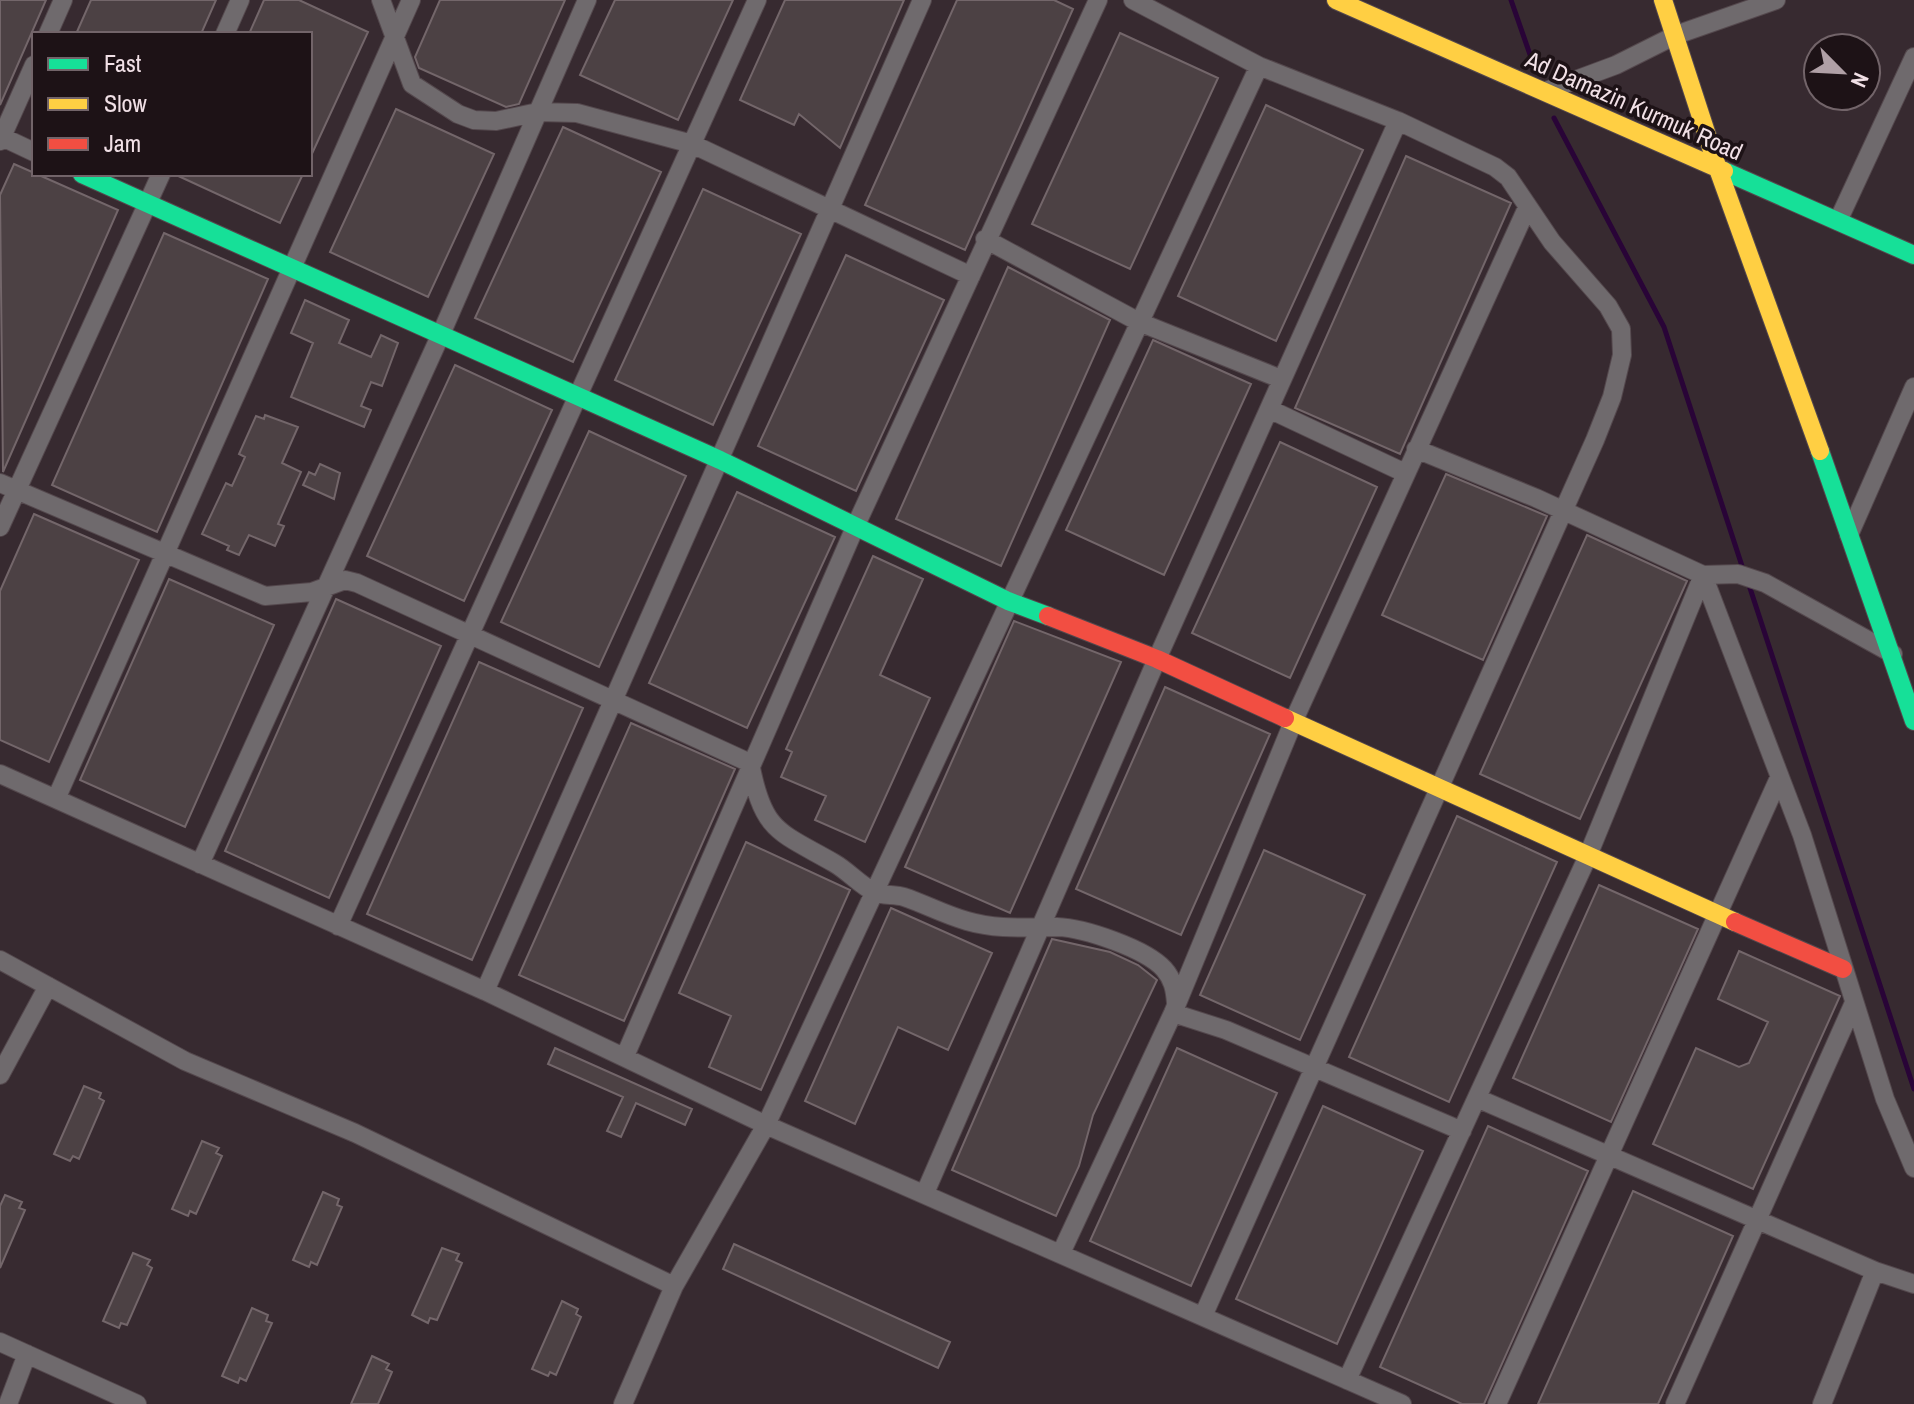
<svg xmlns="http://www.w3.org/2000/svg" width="1914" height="1404" font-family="'Archivo Narrow',sans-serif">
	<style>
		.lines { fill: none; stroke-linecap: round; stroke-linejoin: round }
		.stream { stroke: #290437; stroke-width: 5 }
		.building { fill: #4c4144; stroke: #73666a; stroke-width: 2 }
		.street-casing { stroke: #54484d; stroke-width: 20 }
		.fast-casing { stroke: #54484d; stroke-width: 20 }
		.slow-casing { stroke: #54484d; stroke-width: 20 }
		.jam-casing { stroke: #54484d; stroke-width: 20 }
		.street { stroke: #6f6a6d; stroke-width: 18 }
		.fast { stroke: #16e098; stroke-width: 18 }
		.slow { stroke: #ffcf43; stroke-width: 18 }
		.jam { stroke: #f24e42; stroke-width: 18 }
		.labels { text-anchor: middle; stroke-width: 7; stroke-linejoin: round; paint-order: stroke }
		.street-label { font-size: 24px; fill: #f1e0e6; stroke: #1d1216 }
	</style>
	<rect width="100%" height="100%" fill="#372a30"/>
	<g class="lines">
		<path class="stream" d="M1511,0L1534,66
			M1554,118L1664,327L1743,569
			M1748,582L1914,1089"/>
	</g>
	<path class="building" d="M0,0H46L0,105Z
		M91,0H216L201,34H76Z
		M264,0H299L368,32L310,158V34H249Z
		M440,0H565L519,104L506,107L419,68L415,57Z
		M615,0H733L678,120L580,75Z
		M785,0H904L840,148L799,114L794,125L740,100Z
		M957,0H1054L1073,9L965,250L865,205Z
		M1120,33L1218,78L1130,269L1032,224Z
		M1266,105L1363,150L1276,341L1178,296Z
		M396,109L494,154L428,297L330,252Z
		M563,127L661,172L573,362L475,318Z
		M1406,156L1511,203L1400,454L1295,408Z
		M14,164L118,210L3,472L0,195Z
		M174,174H303L280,223Z
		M703,189L801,234L713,425L615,380Z
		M164,233L268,279L157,532L52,485Z
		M846,255L944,300L856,491L758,446Z
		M1008,267L1110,320L1001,566L896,519Z
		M305,300L349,320L339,343L371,357L381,335L398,343L382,386L371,382L361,406L371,410L364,427L291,397L313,343L291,333Z
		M1153,340L1251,384L1164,575L1066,530Z
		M455,365L552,410L464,601L367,556Z
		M265,415L298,427L282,463L301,472L278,524L284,526L275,546L249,535L239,555L227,550L229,546L202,534L226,483L232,486L245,457L239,454L256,416L264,419Z
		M589,431L686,476L599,667L501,622Z
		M1280,442L1377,487L1290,678L1192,633Z
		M320,464L340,473L334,499L303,485L309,472L315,475Z
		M1446,474L1547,516L1483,660L1382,615Z
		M737,492L835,537L747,728L649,683Z
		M34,514L139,560L49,762L0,740V591Z
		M1587,535L1687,581L1580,819L1480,774Z
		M873,556L923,579L880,675L930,698L865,842L815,820L826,796L781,777L792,752L786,749Z
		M169,579L274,625L185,827L80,780Z
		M336,599L441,646L329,898L225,851Z
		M1014,621L1121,662L1010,913L905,867Z
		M479,662L583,708L472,960L367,914Z
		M1165,687L1270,734L1181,935L1076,889Z
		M631,723L735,769L624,1021L519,975Z
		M1457,816L1557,862L1449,1102L1349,1057Z
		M746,842L850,890L761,1090L709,1067L731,1016L679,993Z
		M1264,850L1365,895L1300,1040L1200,995Z
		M1599,885L1698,929L1611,1122L1513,1078Z
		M891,908L992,953L948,1050L898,1027L855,1124L805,1101Z
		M1052,939L1110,952L1138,965L1157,980L1093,1115L1079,1166L1056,1216L952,1170Z
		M1739,951L1840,996L1753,1189L1653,1144L1696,1048L1739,1067L1749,1063L1768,1022L1718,999Z
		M555,1048L692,1109L685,1125L636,1103L621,1137L607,1131L623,1097L548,1064Z
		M1177,1048L1277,1093L1191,1286L1090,1241Z
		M84,1086L101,1093L99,1098L104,1101L79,1159L73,1156L70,1161L54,1154Z
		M1323,1106L1423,1151L1337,1344L1236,1299Z
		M1488,1126L1588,1171L1484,1404H1462L1380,1367Z
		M202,1141L219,1148L216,1153L222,1156L196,1214L190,1211L188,1216L172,1209Z
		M1633,1191L1733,1236L1690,1333L1658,1404H1538Z
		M323,1192L339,1199L337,1205L342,1207L317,1265L311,1262L309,1267L293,1260Z
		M5,1195L22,1202L19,1208L25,1210L0,1268V1206Z
		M734,1244L950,1342L938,1368L723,1269Z
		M442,1248L459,1254L456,1260L462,1263L437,1320L430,1318L428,1323L412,1315Z
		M133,1253L150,1260L147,1265L152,1268L127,1325L121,1323L119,1328L103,1321Z
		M562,1301L578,1309L576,1314L581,1317L556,1375L550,1372L548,1376L532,1369Z
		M252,1308L268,1315L266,1321L272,1323L246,1381L240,1378L238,1383L222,1376Z
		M372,1356L389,1364L386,1369L392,1372L378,1404H351Z"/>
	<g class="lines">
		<defs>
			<path id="street" d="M381,0L412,84L458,114L474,120L496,121L538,112L577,113L692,144L971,276
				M1133,0L1259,66L1398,121L1495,167L1508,177L1552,242L1608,306L1621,329L1622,355L1612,397L1595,440L1203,1316
				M48,34L63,0
				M225,34L240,0
				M1546,91L1616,65L1676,35L1776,0
				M0,136L34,152
				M0,141L34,65
				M1838,221L1914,57
				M985,239L1139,322L1281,379
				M1269,409L1405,473
				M1416,449L1536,498L1703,575L1738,574L1765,583L1893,654
				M0,483L265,596L312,592L345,580L357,583L750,763C763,832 778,831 834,863C848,871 860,885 874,892C883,896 895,894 904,897C925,904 945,915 967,921C998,930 1026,927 1057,927C1085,928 1146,949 1164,969C1173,979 1175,990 1176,1003
				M0,527L161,174
				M1849,535L1914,387
				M0,774L485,991L766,1125L1402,1404
				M56,799L411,0
				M200,864L441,334L587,0
				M338,926L757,0
				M0,960L185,1061L355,1133L674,1286
				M485,991L922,0
				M1173,1013L1226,1030L1462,1131
				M625,1056L856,525L1098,0
				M0,1075L48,986
				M1479,1099L1875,1271L1914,1284
				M925,1193L1157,659L1398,121
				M1061,1253L1173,1013L1294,720L1527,208
				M0,1342L137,1404
				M1347,1380L1587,858L1703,575L1802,835L1885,1099L1914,1168
				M8,1404L27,1354
				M623,1404L674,1286L766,1125L1259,66
				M1497,1404L1779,778
				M1675,1404L1853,1005
				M1822,1404L1875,1271"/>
			<path id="fast" d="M1724,171L1914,255
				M82,174L720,460L1008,601L1048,616
				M1820,451L1914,721"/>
			<path id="slow" d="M1336,0L1724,171
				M1663,0L1718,169L1820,451
				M1285,718L1735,922"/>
			<path id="jam" d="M1048,616L1157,659L1285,718
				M1735,922L1843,969"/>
		</defs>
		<use href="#street" class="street-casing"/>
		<use href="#fast" class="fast-casing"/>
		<use href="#slow" class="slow-casing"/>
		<use href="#jam" class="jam-casing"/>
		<use href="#street" class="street"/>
		<use href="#fast" class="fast"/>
		<use href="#slow" class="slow"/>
		<use href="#jam" class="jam"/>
	</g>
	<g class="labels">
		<g class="street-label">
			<text transform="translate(1634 106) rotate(24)" y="8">Ad Damazin Kurmuk Road</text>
		</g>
	</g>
	<rect x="32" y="32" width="280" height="144" fill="#1d1216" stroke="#726469" stroke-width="2"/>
	<rect x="48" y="58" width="40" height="12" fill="#16e098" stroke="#726469" stroke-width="2"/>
	<text x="104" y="72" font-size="24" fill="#f1e0e6">Fast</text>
	<rect x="48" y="98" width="40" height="12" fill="#ffcf43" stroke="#726469" stroke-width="2"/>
	<text x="104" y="112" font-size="24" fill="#f1e0e6">Slow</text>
	<rect x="48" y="138" width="40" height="12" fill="#f24e42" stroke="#726469" stroke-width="2"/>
	<text x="104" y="152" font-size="24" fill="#f1e0e6">Jam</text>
	<g transform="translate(1842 72) rotate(114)"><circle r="38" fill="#1d1216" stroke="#726469" stroke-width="2"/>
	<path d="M0-6L14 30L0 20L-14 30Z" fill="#b0a0a6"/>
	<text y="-12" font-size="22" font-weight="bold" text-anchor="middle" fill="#f1e0e6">N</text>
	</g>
</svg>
